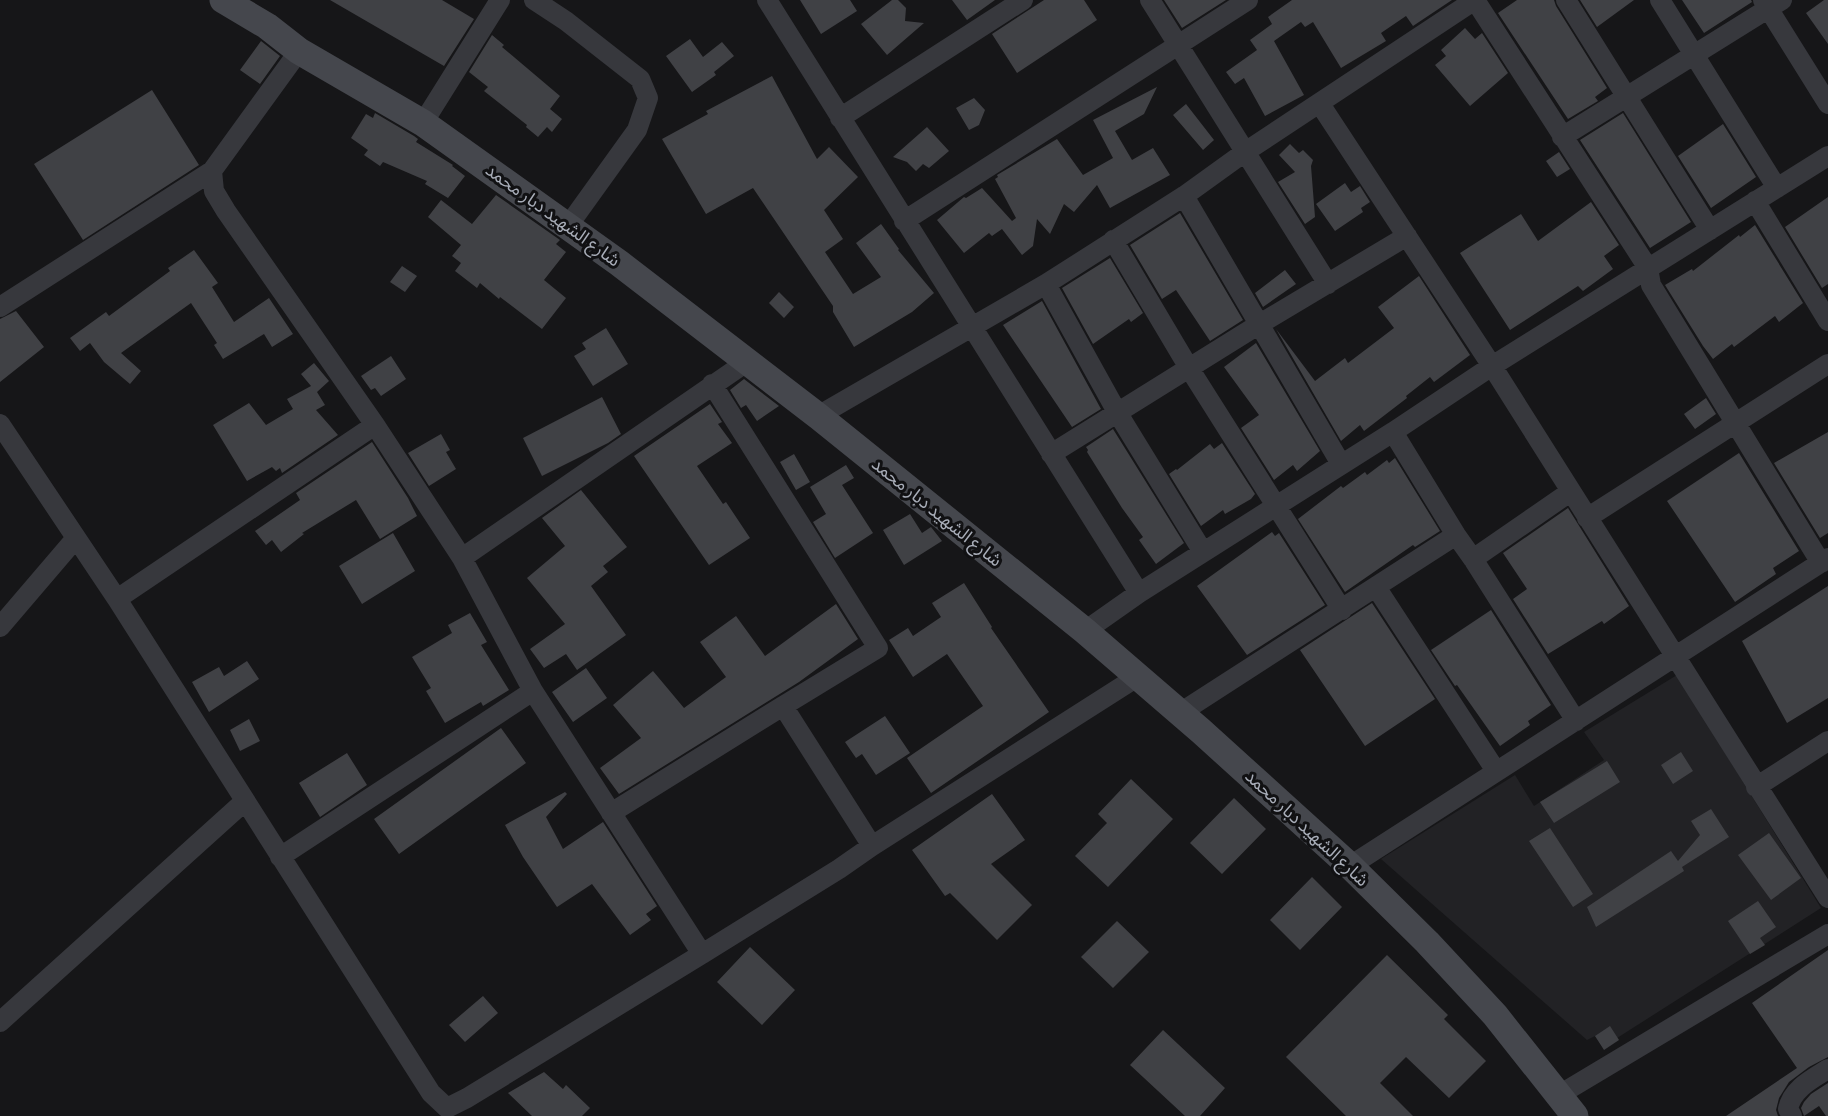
<svg xmlns="http://www.w3.org/2000/svg" width="1828" height="1116" font-family="Commissioner,'Noto Sans Arabic',sans-serif">
	<style>
		.built { fill: #222225 }
		.building { fill: #404145 }
		.lines { fill: none; stroke-linecap: round; stroke-linejoin: round }
		.street { stroke: #37383d; stroke-width: 20 }
		.secondary { stroke: #45474d; stroke-width: 27 }
		.labels { text-anchor: middle; stroke-width: 6; stroke-linejoin: round; paint-order: stroke }
		.street-label { font-size: 18px; fill: #a8adb8; stroke: #111113 }
	</style>
	<rect width="100%" height="100%" fill="#161618"/>
	<path class="built" d="M1677,675L1821,908L1603,1047L1595,1036L1587,1040L1381,859L1515,775L1534,806L1604,760L1584,732Z"/>
	<path class="building" d="M330,0H442L474,19L444,66Z
		M800,0H850L857,11L821,34Z
		M892,0H898L906,8L905,21L924,23L887,55L861,24Z
		M952,0H995L967,20Z
		M1044,0H1084L1097,20L1017,73L992,34Z
		M1164,0H1226L1182,28Z
		M1292,0H1452L1413,26L1406,16L1381,33L1386,41L1341,68L1313,22L1305,27L1301,22L1274,41L1304,95L1265,116L1244,78L1235,84L1226,72L1257,50L1250,40L1272,24L1268,17Z
		M1517,0H1554L1556,6L1607,88L1595,97L1598,101L1568,119L1498,13Z
		M1580,0H1634L1597,27Z
		M1682,0H1751L1752,2L1704,33Z
		M1824,0H1828V44L1806,13Z
		M1465,28L1475,39L1482,33L1508,73L1470,106L1435,65L1446,56L1441,50Z
		M492,35L504,45L502,47L560,96L550,109L562,119L552,132L547,127L538,137L526,127L527,125L484,91L488,87L469,72Z
		M690,39L703,57L722,42L734,56L714,72L716,75L692,92L666,56Z
		M261,41L280,56L260,84L240,70Z
		M772,76L817,159L829,147L858,177L824,210L843,239L825,252L853,294L881,277L856,243L881,224L899,249L898,250L934,293L912,312L854,347L833,312V306L753,188L706,214L662,139L708,114L706,111Z
		M1157,87L1144,114L1115,131L1132,160L1153,148L1170,175L1110,208L1097,185L1074,212L1064,204L1050,234L1037,219L1033,246L1022,255L1002,229L992,236L989,233L964,253L937,220L964,197L966,198L982,188L1012,221L1016,218L995,179L998,177L997,175L1057,139L1083,175L1113,158L1093,120Z
		M152,90L199,165L83,240L34,164Z
		M974,98L985,110L979,125L969,130L956,108Z
		M1186,104L1214,140L1203,150L1173,115Z
		M375,113L414,136L418,139L416,142L453,165L452,166L465,176L448,198L425,184L427,181L383,162L380,166L364,155L368,150L351,138L366,114L373,118Z
		M1623,113L1691,222L1650,248L1580,140Z
		M1723,124L1756,177L1711,208L1678,156Z
		M927,127L949,151L929,168L923,164L916,171L907,162L893,157Z
		M1290,144L1299,153L1303,150L1313,160L1311,166L1315,217L1305,224L1278,182L1295,172L1279,155Z
		M1559,152L1570,169L1557,177L1546,161Z
		M1345,183L1351,192L1360,186L1370,202L1361,208L1363,212L1335,231L1316,204Z
		M496,195L560,240L556,244L566,252L544,280L566,298L542,329L500,297L499,299L480,283L477,288L455,271L461,263L452,256L461,245L428,217L441,200L472,224Z
		M1828,197V284L1822,288L1785,227Z
		M1591,202L1619,245L1604,256L1613,269L1583,291L1578,286L1510,330L1460,253L1521,214L1538,241Z
		M1180,213L1243,320L1210,341L1176,290L1162,299L1130,245Z
		M1755,225L1803,303L1779,322L1775,316L1734,347L1732,344L1713,359L1703,346L1665,285L1692,269L1693,271L1739,235L1740,237Z
		M194,250L218,283L212,287L234,322L269,298L293,334L272,347L264,334L223,359L214,345L217,343L191,303L121,353L141,371L130,384L104,362L90,343L80,351L70,338L106,312L109,316L170,271L168,268Z
		M1110,258L1143,313L1131,322L1129,319L1093,344L1062,288Z
		M402,266L417,276L405,292L390,282Z
		M1285,270L1296,284L1263,307L1255,293Z
		M1419,276L1470,355L1434,382L1430,377L1406,396L1407,398L1364,431L1360,425L1341,441L1276,329L1315,381L1345,358L1348,363L1394,328L1378,307Z
		M779,292L794,307L784,318L769,303Z
		M1042,301L1101,409L1072,427L1003,325Z
		M16,311L44,347L0,382V319Z
		M606,328L628,364L593,386L574,356L586,349L582,343Z
		M1256,343L1320,451L1297,471L1293,465L1274,480L1241,428L1259,415L1224,367Z
		M391,356L406,379L381,396L375,388L371,390L361,376Z
		M314,363L329,381L317,392L325,405L316,410L338,435L282,473L280,468L276,471L272,467L247,481L213,425L249,403L266,425L293,409L287,399L311,386L301,374Z
		M744,379L779,406L757,421L746,405L741,408L730,390Z
		M602,397L621,434L608,443L542,476L523,438Z
		M1706,398L1716,414L1695,429L1684,414Z
		M710,404L722,422L718,424L732,443L697,466L723,504L726,502L750,538L709,565L634,456Z
		M1113,429L1184,543L1156,564L1139,540L1143,537L1122,508L1087,452L1088,450L1086,447Z
		M1828,432V533L1820,538L1774,463Z
		M441,434L450,450L446,452L456,469L429,486L408,453Z
		M372,442L408,498L417,516L380,539L356,500L302,533L304,534L281,552L272,540L266,545L255,531L300,500L296,493Z
		M1222,443L1255,494L1251,499L1225,514L1223,510L1201,526L1169,474L1176,469L1177,470L1210,444L1214,449Z
		M1739,453L1799,551L1773,568L1776,574L1735,602L1667,501Z
		M794,454L810,482L796,490L780,462Z
		M1395,458L1440,531L1415,547L1413,545L1345,592L1298,519L1341,486L1343,488L1365,472L1367,475L1387,460L1389,463Z
		M846,465L854,478L842,485L873,533L835,558L813,522L826,514L810,487Z
		M581,490L627,547L603,566L608,572L591,586L626,635L577,670L566,654L544,668L530,649L565,624L527,578L565,546L542,518Z
		M1568,508L1629,606L1604,624L1602,621L1548,654L1513,599L1527,589L1503,553Z
		M910,514L922,533L931,527L942,541L904,565L883,530Z
		M1272,532L1275,536L1279,533L1325,605L1247,655L1197,586Z
		M393,533L415,571L362,604L339,566Z
		M964,583L992,627L991,628L1049,712L931,793L907,758L983,706L947,654L913,677L889,640L908,628L913,636L941,617L932,603Z
		M1828,586V698L1787,723L1742,641Z
		M1372,603L1435,699L1365,746L1300,650Z
		M836,604L858,639L799,682L619,794L600,768L641,738L613,705L653,671L684,708L726,677L700,642L736,616L765,656Z
		M1491,610L1551,705L1528,721L1530,725L1500,746L1457,685L1455,686L1431,650Z
		M470,613L487,642L481,645L509,690L483,706L481,702L445,723L426,691L431,688L412,657L452,633L448,625Z
		M247,661L259,679L209,712L192,682L219,667L224,676Z
		M586,668L607,698L573,722L552,692Z
		M885,716L910,753L876,775L862,754L856,758L845,742Z
		M249,719L260,741L240,751L230,730Z
		M501,728L526,763L399,854L374,819Z
		M1681,752L1693,771L1673,784L1661,765Z
		M347,753L367,785L320,817L299,783Z
		M1607,761L1620,782L1554,823L1540,802Z
		M1131,779L1173,819L1108,887L1075,856L1107,823L1098,814Z
		M565,792L567,794L546,817L563,849L603,822L657,906L646,914L651,920L630,935L592,884L557,907L523,857L505,825Z
		M992,794L1025,840L991,864L1032,905L997,940L950,893L945,896L912,850Z
		M1234,798L1266,829L1222,874L1190,843Z
		M1711,809L1729,837L1682,867L1684,871L1596,927L1587,907L1671,851L1678,861L1700,835L1691,821Z
		M1550,828L1593,894L1573,907L1529,841Z
		M1769,833L1801,878L1771,900L1738,855Z
		M1312,877L1342,907L1300,950L1270,920Z
		M1758,901L1776,927L1760,938L1765,945L1750,954L1728,921Z
		M1117,921L1149,952L1113,988L1081,957Z
		M750,947L795,990L762,1025L717,982Z
		M1828,950V1057L1809,1067L1789,1082L1779,1098L1776,1110L1778,1116H1726L1797,1068L1752,1003Z
		M1387,955L1448,1015L1444,1019L1486,1061L1449,1098L1406,1057L1380,1083L1413,1116H1346L1286,1057Z
		M483,996L498,1013L465,1042L449,1025Z
		M1610,1026L1619,1040L1604,1050L1595,1036Z
		M1163,1030L1225,1088L1200,1116H1185L1130,1065Z
		M544,1072L563,1089L566,1085L590,1108L582,1116H532L508,1093Z
		M1828,1083V1116H1826L1819,1106L1804,1116L1801,1108L1804,1102L1811,1094Z"/>
	<g class="lines">
		<path class="street" d="M534,0L566,21L640,79L648,98L637,130L568,226
			M767,0L1139,593
			M1150,0L1328,284
			M1475,0L1648,268L1651,285L1821,563
			M1566,0L1710,230
			M1660,0L1777,188
			M1763,0L1828,104
			M299,51L212,171L214,191L226,211L375,425L462,558L533,691L702,954L839,869L872,846L1137,677
			M1320,104L1492,366L1828,898
			M840,118L1023,0
			M423,123L500,0
			M1562,137L1782,0
			M1184,196L1341,464
			M1755,201L1828,321
			M904,221L1248,0
			M1113,240L1189,368L1342,610
			M1046,284L1117,412L1203,552
			M0,307L212,171
			M712,384L878,648L783,706
			M818,416L1046,284L1184,196L1245,152L1475,0
			M0,424L117,599L431,1093L447,1108L467,1098L702,954
			M1393,432L1456,535L1473,559L1576,721
			M1051,454L1258,325L1407,236
			M1587,518L1828,364
			M462,558L748,361
			M1473,559L1570,492
			M1376,587L1496,771
			M117,599L375,425
			M0,627L76,538
			M1085,631L1139,593L1393,432L1492,366L1828,156
			M1180,713L1456,535
			M1756,787L1828,741
			M611,813L783,706L872,846
			M280,857L533,691
			M1350,866L1828,558
			M0,1022L245,801
			M1559,1095L1828,934
			M1792,1116L1788,1109C1792,1089 1812,1079 1828,1069"/>
		<path class="secondary" d="M223,0L267,26L299,51L423,123L619,263L818,416L1085,631L1201,731L1350,866L1427,942L1495,1015L1575,1116"/>
	</g>
	<g class="labels">
		<g class="street-label">
			<text transform="translate(553 215) rotate(36)" y="6">شارع الشهيد دبار محمد</text>
			<text transform="translate(937 512) rotate(39)" y="6">شارع الشهيد دبار محمد</text>
			<text transform="translate(1307 828) rotate(43)" y="6">شارع الشهيد دبار محمد</text>
		</g>
	</g>
</svg>
